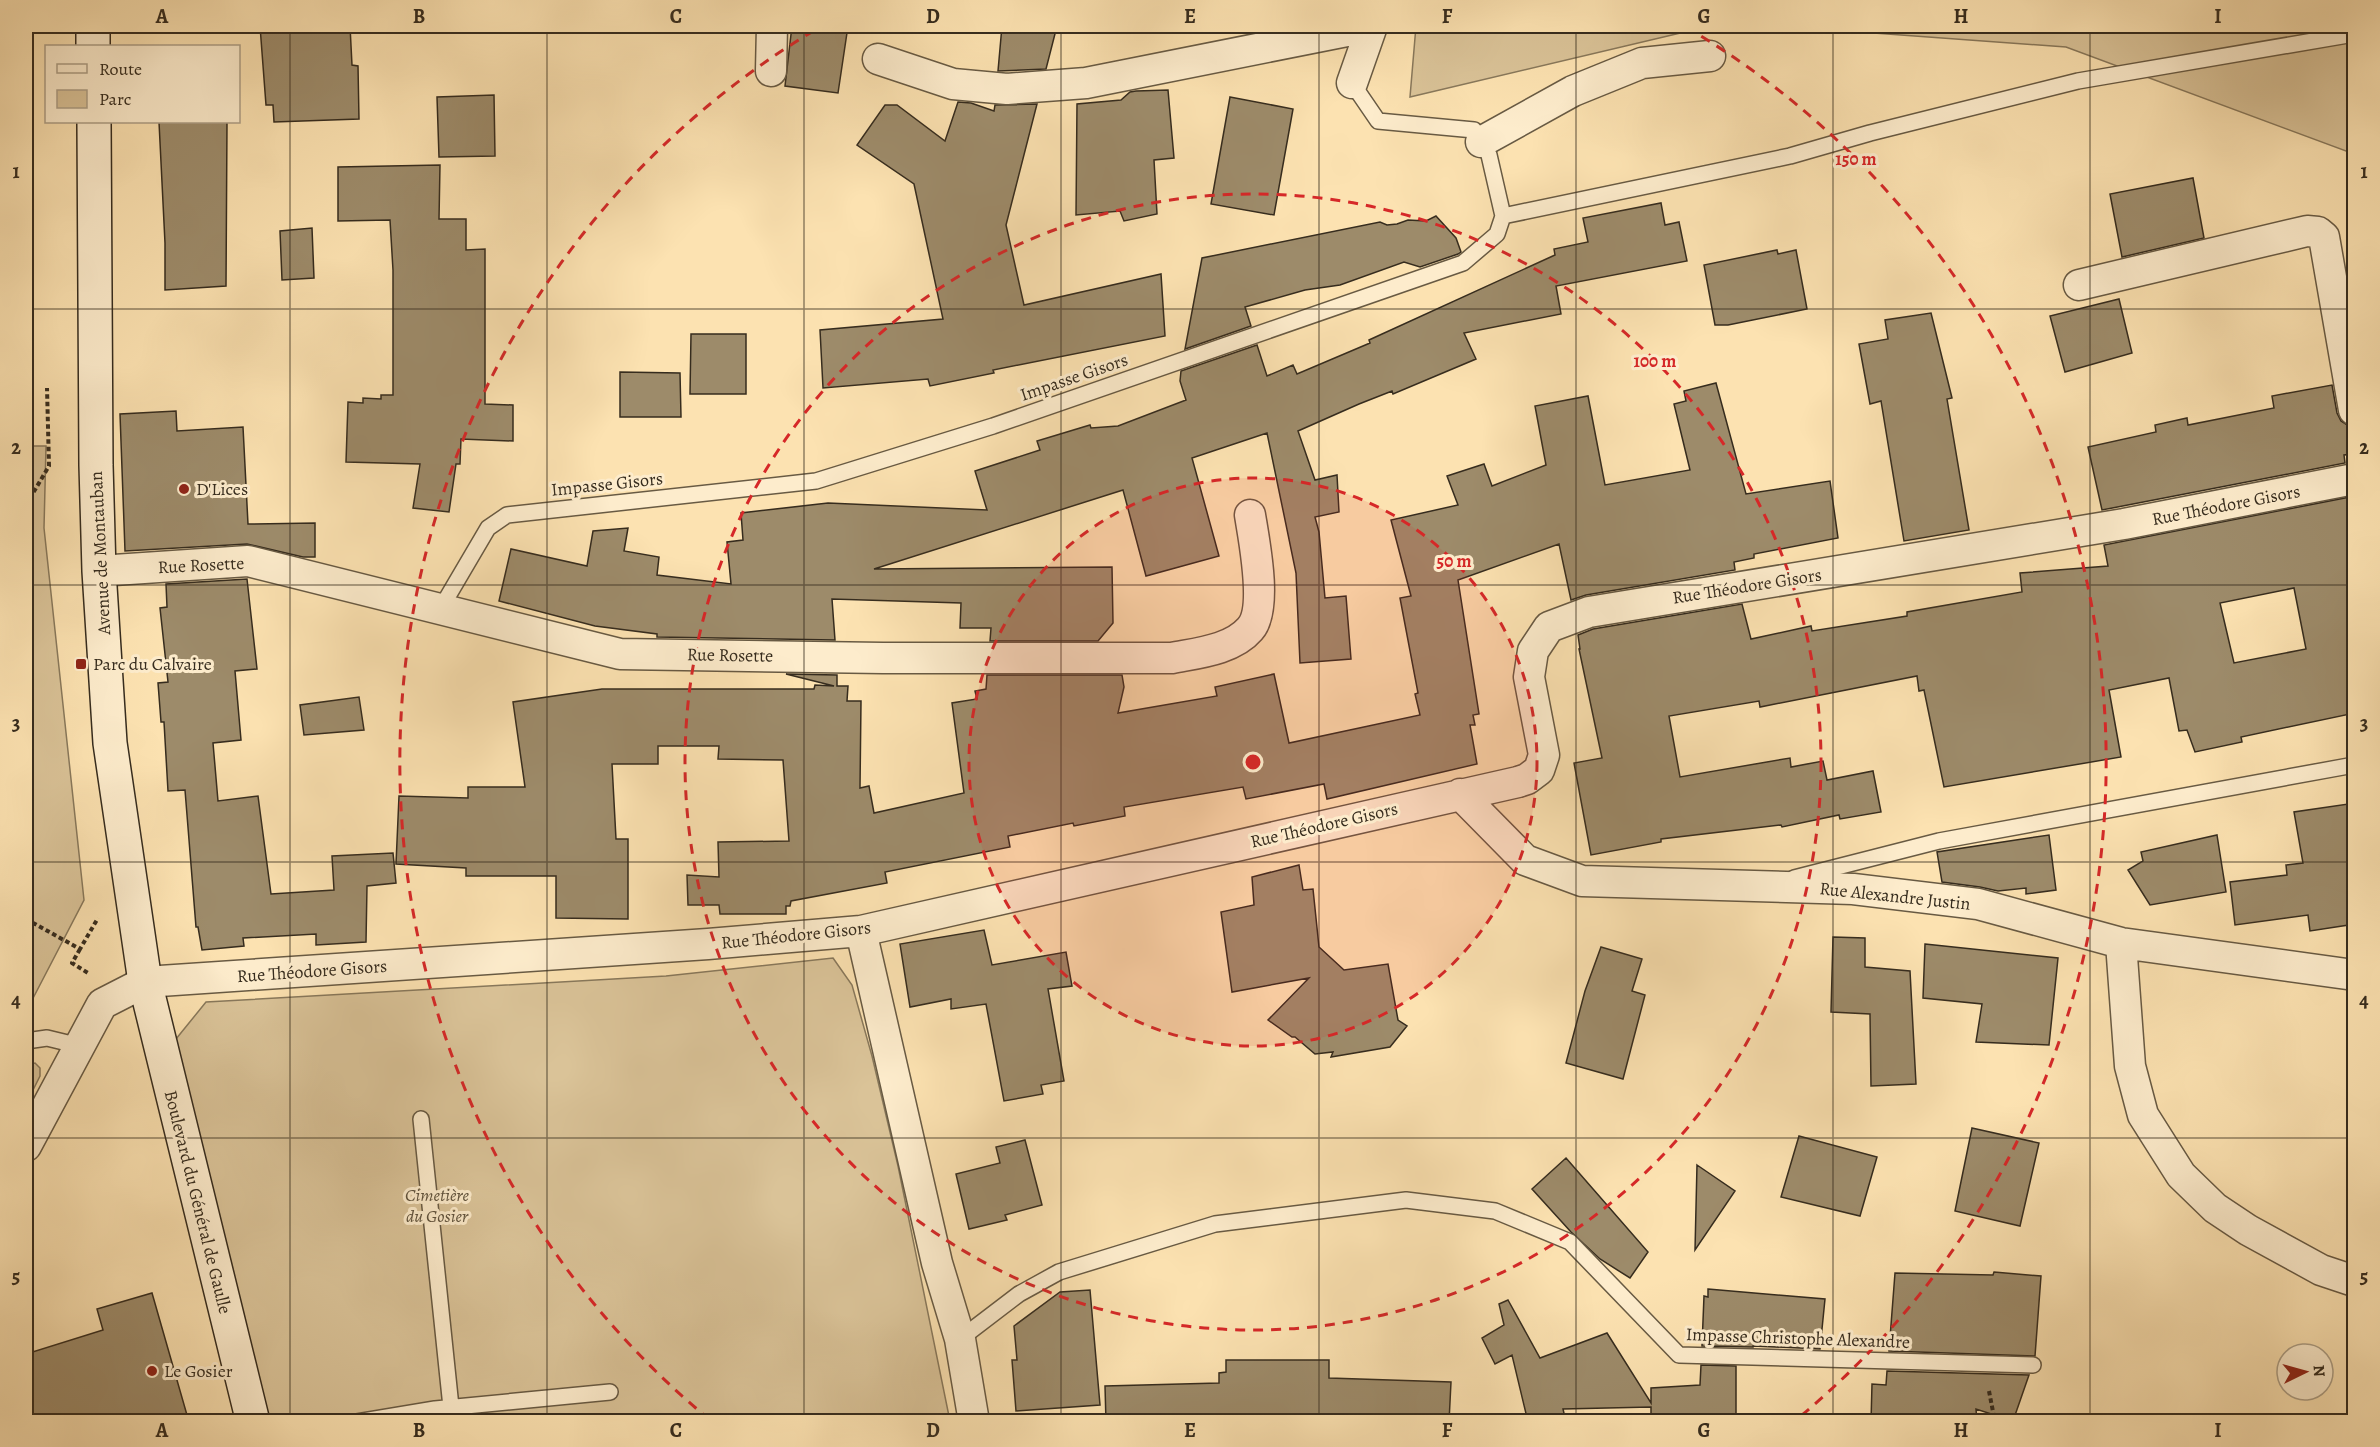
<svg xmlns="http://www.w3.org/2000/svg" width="2380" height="1447" font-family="Alegreya,serif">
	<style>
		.green { fill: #dac398; stroke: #88785b; stroke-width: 1.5 }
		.building { fill: #9d8b6a; stroke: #362c1e; stroke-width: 1.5; fill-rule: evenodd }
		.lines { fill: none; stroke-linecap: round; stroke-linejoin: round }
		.service-casing { stroke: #685a43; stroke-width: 18 }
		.minor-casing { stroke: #685a43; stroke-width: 33 }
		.secondary-casing { stroke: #362c1e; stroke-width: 36 }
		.path { stroke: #362c1e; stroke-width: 4; stroke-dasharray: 4.5 3; stroke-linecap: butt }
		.service { stroke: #fdeccc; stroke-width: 15 }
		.minor { stroke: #fdeccc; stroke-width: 30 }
		.secondary { stroke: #fdeccc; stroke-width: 33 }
		.grid { fill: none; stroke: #362c1e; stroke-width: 1.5; stroke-opacity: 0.55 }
		.ring { fill: none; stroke: #d62828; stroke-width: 3; stroke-dasharray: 10 8 }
		.poi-dot { fill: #8f2418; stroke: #fdeccc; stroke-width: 2 }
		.labels { text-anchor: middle; stroke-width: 6; stroke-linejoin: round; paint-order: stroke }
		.street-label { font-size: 18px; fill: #362c1e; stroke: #fdeccc }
		.poi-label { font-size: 18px; fill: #362c1e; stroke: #fdeccc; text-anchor: start }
		.park-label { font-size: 18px; font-style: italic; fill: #5f523c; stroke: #fdeccc }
		.centre { fill: #d62828; stroke: #fdeccc; stroke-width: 3 }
		.ring-label { font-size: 18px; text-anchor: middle; font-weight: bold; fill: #d62828; stroke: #fdeccc; stroke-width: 6; stroke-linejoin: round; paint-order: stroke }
		.neatline { fill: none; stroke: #362c1e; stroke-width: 2 }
		.grid-label { font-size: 20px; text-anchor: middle; font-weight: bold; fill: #362c1e }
	</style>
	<rect width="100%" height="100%" fill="#fce2b1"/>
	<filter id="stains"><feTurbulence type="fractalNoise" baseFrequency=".00333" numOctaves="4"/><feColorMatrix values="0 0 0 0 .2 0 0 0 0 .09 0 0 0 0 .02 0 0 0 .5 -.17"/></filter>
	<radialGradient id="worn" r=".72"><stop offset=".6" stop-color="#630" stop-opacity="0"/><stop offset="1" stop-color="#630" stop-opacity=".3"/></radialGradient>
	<path class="green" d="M1416,26H1710L1410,97Z
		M1778,26H2354V154L2066,47Z
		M26,446H46L44,528L84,900L30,1004L26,1006Z
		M833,958L852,985L872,1056L898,1166L950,1421H268L227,1269L176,1039L206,1002L666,976Z
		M35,1063L40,1068V1076L26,1104V1065Z"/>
	<path class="building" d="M260,26H350L352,65L358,66L359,119L274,122L273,105H266Z
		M792,26H848L838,93L785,86Z
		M1002,26H1057L1046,69L998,71Z
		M1168,90L1174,158L1154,160L1157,214L1124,221L1120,211L1076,215L1077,104L1121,100L1130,92L1136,91Z
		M494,95L495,156L439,157L437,97Z
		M1230,97L1293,109L1274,215L1211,204Z
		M958,102L971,103L994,111L995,105L1037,104L1006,225L1024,305L1161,274L1165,336L993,370L994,373L930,386L928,379L823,388L820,330L943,319L914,184L857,145L885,105H897L945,141Z
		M159,122H227L226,286L165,290V243Z
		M440,165L439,219H466V250L485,249V404L513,405V441L461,439L460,464H456L449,512L413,508L420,464L346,462L348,402L363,403V398L381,399V395H393V270L390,220L338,221V167Z
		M2193,178L2204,238L2122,257L2110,194Z
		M1661,203L1665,225L1679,222L1687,261L1556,286L1561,314L1464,333L1476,359L1393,394L1392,391L1359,404L1298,431L1315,480L1337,475L1339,512L1315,517L1319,532L1325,598L1346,596L1351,659L1300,663L1296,573L1267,433L1192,458L1219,556L1146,576L1123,490L874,569L1112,567L1113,623L1098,641H990L991,628H960L961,603L832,599L835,640L657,637V634L595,626L499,601L511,549L587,566L593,531L628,528L624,551L659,557L657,575L731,584L727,542L743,540L741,513L828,503L987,510L975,471L1040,450L1037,441L1090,425L1091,428L1118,426L1186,400L1180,381L1181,371L1257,345L1267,376L1293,365L1297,374L1370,343L1369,340L1555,255L1554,249L1588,242L1583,218Z
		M1436,216L1456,238L1461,252L1458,254L1420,267L1404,262L1340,285L1305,290L1245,307L1251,326L1185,349L1202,258L1380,222L1387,225L1397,224L1408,220L1426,221Z
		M312,228L314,278L282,280L280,231Z
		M1777,250L1778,254L1796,250L1807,309L1728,325H1715L1704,265Z
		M2119,299L2132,353L2065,372L2050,316Z
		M1931,313L1952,398L1947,399L1969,530L1904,541L1881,401L1870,404L1859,344L1888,339L1885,320Z
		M691,334H746V394H690Z
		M620,372L680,373L681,417H620Z
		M1716,383L1746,494L1830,481L1838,538L1754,554V558L1734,562L1735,570L1586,595L1571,600L1559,544L1458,580L1479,714L1473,715L1475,725H1470L1477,764L1327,799L1324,784L1246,799L1243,787L1124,807L1125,816L1074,826L1073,823L1008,836L1010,847L885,872L887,883L791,901L790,906H786V914H720L719,905H688L687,875L719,877L718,842L789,841L783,760L718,759L719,746H658V764H612L616,839H628V919L556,918V876H466V868L396,864L399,796L468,798V787H525L513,702L602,689H814L815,685L834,686L786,674L837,675V686H848L847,701H861L860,788L869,786L874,813L964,793L952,703L977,699L975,691L986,689L987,675H1122L1124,687L1118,713L1217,696L1215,687L1274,674L1289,743L1420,715L1415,694L1418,693L1400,598L1411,596L1391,520L1458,505L1447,476L1484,464L1492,486L1546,465L1535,406L1588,396L1605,485L1690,470L1674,404L1686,401L1684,391Z
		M2332,385L2337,413L2341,421L2349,426L2354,454L2344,455L2345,463L2102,510L2088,447L2156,432L2155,425L2187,418L2188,425L2274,408L2272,396Z
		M176,411L177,431L243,427L248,524L315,523V557H303L247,544L125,551L120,414Z
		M2350,497L2355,522V713L2241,737L2242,742L2195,752L2187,730L2179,731L2169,678L2109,690L2121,757L1944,787L1924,690L1919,691L1917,676L1760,707L1759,701L1669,716L1680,777L1790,758L1791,767L1823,761L1827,780L1873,771L1881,812L1840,819L1839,815L1782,827L1781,825L1661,839V842L1591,855L1574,763L1602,758L1579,649H1580L1578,635L1593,629L1742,604L1751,639L1811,626L1812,631L1907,616V612L2022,592L2020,573L2108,566L2104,545ZM2294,588L2306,649L2234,663L2220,603Z
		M247,579L257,669L235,671L241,740L213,743L218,801L258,796L271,894L334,890L332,856L393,853L396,883L367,886L366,942L316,945V934L243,938L244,946L202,950L198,927H196L185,790L168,791L164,722H161L158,683L168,682L160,608L167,607L166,584Z
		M359,697L364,730L304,735L300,705Z
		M2355,803V924L2310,931L2308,915L2235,925L2230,882L2287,875L2286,865L2303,863L2294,812Z
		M2049,835L2056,890L2026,894V888L1998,891L1980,887L1942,882L1937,852Z
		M2217,835L2226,892L2150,905L2128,870L2143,861L2141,852Z
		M1299,865L1303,890L1313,889L1319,947L1344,970L1388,964L1398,1020L1407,1026L1390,1047L1331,1057L1333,1052L1315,1054L1295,1037H1292L1268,1020L1309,978L1232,992L1221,912L1254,905L1252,877Z
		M984,930L992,965L1066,952L1072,986L1048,989L1064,1081L1041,1085L1043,1094L1004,1101L986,1004L951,1009V999L910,1007L900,944Z
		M1833,937L1865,938V967L1910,971L1916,1084L1871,1086L1870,1014L1831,1012Z
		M1925,944L2058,958L2049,1045L1976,1042L1982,1004L1923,998Z
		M1601,947L1642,959L1632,991L1645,995L1623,1079L1566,1063L1585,991Z
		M1972,1128L2039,1143L2020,1226L1955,1211Z
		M1799,1136L1877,1157L1860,1216L1781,1197Z
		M1025,1140L1042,1205L1005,1215L1007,1220L969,1229L956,1174L1000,1163L996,1147Z
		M1566,1158L1648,1252L1630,1278L1600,1259L1571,1232L1532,1189Z
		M1697,1165L1735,1191L1695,1250Z
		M1994,1272L2041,1276L2035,1356L1889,1351L1895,1273L1993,1275Z
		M1708,1289L1825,1299L1820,1349L1753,1346V1347L1702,1346L1704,1296L1708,1297Z
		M1090,1290L1100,1405L1016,1411L1012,1360H1017L1014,1326L1060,1292Z
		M152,1293L189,1422H26V1354L103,1330L97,1309Z
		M1508,1300L1540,1358L1607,1333L1651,1403V1388L1700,1385L1701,1365L1736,1366V1422H1651V1407L1563,1409L1566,1422H1528L1512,1355L1495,1364L1482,1338L1504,1325L1499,1304Z
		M1226,1360H1329V1378L1451,1382L1449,1422H1357V1416L1293,1415V1422H1106L1105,1386L1219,1383V1373L1226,1372Z
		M1887,1371L2029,1375L2013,1421L1976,1409L1977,1422H1871L1872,1384L1886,1385Z"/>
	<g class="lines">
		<defs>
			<path id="service" d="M1503,216L1790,156L1870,133L2078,81L2354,34
				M441,608L488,528L507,515L816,481L993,426L1463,263L1497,234L1503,216L1489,155L1474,130L1378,121L1352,83
				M1794,878L1939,841L2354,765
				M26,1041L47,1038L80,1046
				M421,1119L451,1407
				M960,1339L1019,1294L1059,1272L1215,1224L1406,1200L1495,1211L1570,1242L1679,1355L2033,1365
				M357,1422L435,1409L610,1392"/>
			<path id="minor" d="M878,59L953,84L1007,89L1086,83L1372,26
				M771,71L772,26
				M1352,83L1372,26
				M1481,142L1573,91L1642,63L1710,56
				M2079,285L2307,231L2318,232L2324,237L2354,410
				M99,571L248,561L620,654L883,658H1172C1197,653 1232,650 1250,629C1268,609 1254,540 1250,515
				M1460,794L1525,860L1582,881L1853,889L1978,904L2121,943L2354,975
				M861,931L937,1263L960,1339L974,1422
				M2121,943L2130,1066L2143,1115L2181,1175L2215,1208L2248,1230L2321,1270L2354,1281
				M26,1146L102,1004L145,982L708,944L861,931L1518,782L1527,779L1539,770L1544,755L1529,677L1533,651L1549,627L1589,612L2124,524L2354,479"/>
			<path id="secondary" d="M93,26V46
				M94,122L96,465L99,571L110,743L145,982L253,1422"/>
		</defs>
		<use href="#service" class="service-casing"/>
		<use href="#minor" class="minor-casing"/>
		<use href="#secondary" class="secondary-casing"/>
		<path class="path" d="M26,505L49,466L47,388
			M26,776L29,797L26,823
			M26,919L80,949L98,918
			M80,949L72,963L88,973
			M1989,1391L1995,1422"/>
		<use href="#service" class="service"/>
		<use href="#minor" class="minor"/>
		<use href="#secondary" class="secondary"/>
	</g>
	<path class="grid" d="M290,26V1422M547,26V1422M804,26V1422M1061,26V1422M1319,26V1422M1576,26V1422M1833,26V1422M2090,26V1422M26,309H2354M26,585H2354M26,862H2354M26,1138H2354"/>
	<circle cx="1253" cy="762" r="284" fill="#d62828" fill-opacity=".12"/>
	<g class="ring">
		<circle cx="1253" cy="762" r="284"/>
		<circle cx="1253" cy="762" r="568"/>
		<path d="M710 1420A853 853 0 0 1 820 27M1686 27A853 853 0 0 1 1796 1420"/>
	</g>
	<g class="poi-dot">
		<circle cx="184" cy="489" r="6"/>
		<rect x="75" y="658" width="12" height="12" rx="3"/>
		<circle cx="152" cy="1371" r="6"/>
	</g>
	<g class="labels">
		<g class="street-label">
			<text transform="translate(1074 377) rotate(-19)" y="6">Impasse Gisors</text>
			<text transform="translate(607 484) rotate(-6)" y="6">Impasse Gisors</text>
			<text transform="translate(2226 505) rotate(-11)" y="6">Rue Théodore Gisors</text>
			<text transform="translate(100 553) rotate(-93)" y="6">Avenue de Montauban</text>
			<text transform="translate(201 565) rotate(-3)" y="6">Rue Rosette</text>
			<text transform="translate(1747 586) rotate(-9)" y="6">Rue Théodore Gisors</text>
			<text transform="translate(730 655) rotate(1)" y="6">Rue Rosette</text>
			<text transform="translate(1324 825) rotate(-13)" y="6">Rue Théodore Gisors</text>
			<text transform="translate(1895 896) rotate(6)" y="6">Rue Alexandre Justin</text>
			<text transform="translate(796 935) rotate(-6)" y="6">Rue Théodore Gisors</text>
			<text transform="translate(312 971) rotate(-4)" y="6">Rue Théodore Gisors</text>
			<text transform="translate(198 1202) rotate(76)" y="6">Boulevard du Général de Gaulle</text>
			<text transform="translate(1798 1338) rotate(2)" y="6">Impasse Christophe Alexandre</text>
		</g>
		<g class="poi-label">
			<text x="196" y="495">D'Lices</text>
			<text x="93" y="670">Parc du Calvaire</text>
			<text x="164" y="1377">Le Gosier</text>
		</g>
		<g class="park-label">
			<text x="437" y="1201">Cimetière<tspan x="437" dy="21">du Gosier</tspan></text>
		</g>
	</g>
	<circle cx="1253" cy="762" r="9" class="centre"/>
	<g class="ring-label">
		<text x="1856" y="165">150 m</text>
		<text x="1655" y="367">100 m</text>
		<text x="1454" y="567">50 m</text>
	</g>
	<rect width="2380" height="1447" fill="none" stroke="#fce2b1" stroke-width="66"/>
	<rect x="45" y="45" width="195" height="78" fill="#fdeccc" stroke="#ad9f86" stroke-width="1.5"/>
	<rect x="57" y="64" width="30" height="9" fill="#fdeccc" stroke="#ad9f86" stroke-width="1.5"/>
	<text x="99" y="75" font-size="18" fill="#362c1e">Route</text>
	<rect x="57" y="90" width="30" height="18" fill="#dac398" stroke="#ad9f86" stroke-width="1.5"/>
	<text x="99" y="105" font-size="18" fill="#362c1e">Parc</text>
	<g transform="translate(2305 1372) rotate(85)"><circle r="28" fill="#fdeccc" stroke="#ad9f86" stroke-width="1.5"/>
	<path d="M0-4.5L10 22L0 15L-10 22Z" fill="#8f2418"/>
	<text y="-9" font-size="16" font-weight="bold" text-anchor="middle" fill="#362c1e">N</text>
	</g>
	<rect x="33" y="33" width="2314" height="1381" class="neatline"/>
	<g class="grid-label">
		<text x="162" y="23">A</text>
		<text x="419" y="23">B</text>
		<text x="676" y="23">C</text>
		<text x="933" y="23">D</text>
		<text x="1190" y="23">E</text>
		<text x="1447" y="23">F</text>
		<text x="1704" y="23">G</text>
		<text x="1961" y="23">H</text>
		<text x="2218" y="23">I</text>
		<text x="16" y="178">1</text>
		<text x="2364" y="178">1</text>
		<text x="16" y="454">2</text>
		<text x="2364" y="454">2</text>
		<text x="16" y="730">3</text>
		<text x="2364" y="730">3</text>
		<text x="16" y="1007">4</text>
		<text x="2364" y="1007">4</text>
		<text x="16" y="1283">5</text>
		<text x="2364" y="1283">5</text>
		<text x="162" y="1437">A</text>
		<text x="419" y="1437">B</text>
		<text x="676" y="1437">C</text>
		<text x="933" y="1437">D</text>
		<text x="1190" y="1437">E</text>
		<text x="1447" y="1437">F</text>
		<text x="1704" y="1437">G</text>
		<text x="1961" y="1437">H</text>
		<text x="2218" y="1437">I</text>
	</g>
	<rect width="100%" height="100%" filter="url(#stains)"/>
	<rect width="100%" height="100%" fill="url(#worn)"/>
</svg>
